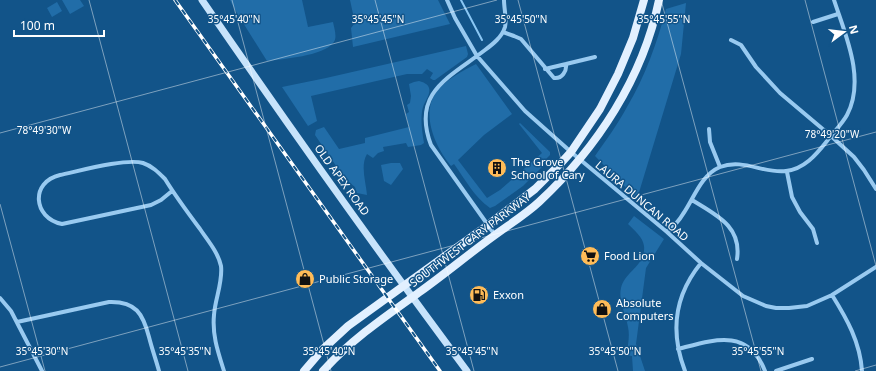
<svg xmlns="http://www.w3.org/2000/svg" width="876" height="371" font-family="'Noto Sans',sans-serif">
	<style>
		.green { fill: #216da8 }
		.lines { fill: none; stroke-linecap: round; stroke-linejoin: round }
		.stream { stroke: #8ac7f4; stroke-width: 2 }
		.street { stroke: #99caf0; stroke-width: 4 }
		.secondary { stroke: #c7e3fb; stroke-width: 7 }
		.primary { stroke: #e2f0ff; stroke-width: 8 }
		.rail-casing { stroke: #fff; stroke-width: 3.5 }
		.rail { stroke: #125489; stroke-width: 2; stroke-dasharray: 6; stroke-linecap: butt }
		.ticks { fill: none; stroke: #fff; stroke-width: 1; stroke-opacity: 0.45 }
		.labels { text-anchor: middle; stroke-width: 3; stroke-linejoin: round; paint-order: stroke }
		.poi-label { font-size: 11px; fill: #fff; stroke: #125489; text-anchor: start }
		.street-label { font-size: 11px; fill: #fff; stroke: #125489 }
		.ticks-label { font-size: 10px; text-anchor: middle; fill: #fff; stroke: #125489; stroke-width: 3; stroke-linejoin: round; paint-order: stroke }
	</style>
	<rect width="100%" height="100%" fill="#125489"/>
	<path class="green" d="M62,0H80L84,6L70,14Z
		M230,0H302L308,27L333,22C334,28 338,38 333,43C323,56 283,59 267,61L235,10Z
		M350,0H438L450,24L353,47L351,28L355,23Z
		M57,2L62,11L52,17L47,8Z
		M686,3L681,54L637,199L595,156C606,140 618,124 627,107C645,77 657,43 666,9Z
		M466,46L468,54L467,57L435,80H433L430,78L433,73L427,69L422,74H407L311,96L317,121L308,126L282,87L326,78Z
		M476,64L512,114L484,135L458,160L487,198L500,190L542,153L519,124L520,123L550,152V155L546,159L549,160L523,186L495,206L490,208C474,197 465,179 454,164L451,166C435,147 420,113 437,91C447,79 462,71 476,64Z
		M419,81C423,82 428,84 429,88C431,94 425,101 423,107C420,118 422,131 424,143L421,145L408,147L406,143L383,147L384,151L378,153L373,158L367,154C360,166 366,182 367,195L357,193L355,187L345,179L315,135L316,130L324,127L339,149L365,143V138L409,127L406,114L409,112L407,105L410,103L411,96L409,84L414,82Z
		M391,163H400L403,169L391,185L384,181L381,165Z
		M634,216L664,239L646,268L636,344L645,371H633L632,356L626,355C628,346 630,336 628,327C626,315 618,301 621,288C625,271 646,266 644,246C643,237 634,230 628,224Z"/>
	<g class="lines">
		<path class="stream" d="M461,0L482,40"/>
		<path class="street" d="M447,0L455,18L477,56L525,111L571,152L667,232L701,263L743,296L766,306L776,308H789L807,306L832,295L876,267
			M813,22L838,14
			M503,32L514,36L521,39L554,78C562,79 567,71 566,64L595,57
			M731,40L741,45L756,67L780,93L831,136L854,157L864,170L876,189
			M545,69L566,64
			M709,129L710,142L720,167
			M787,172L792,197L800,212L813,229L817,243
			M172,191L161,200L151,205L62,224C33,218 30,182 60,175C79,171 126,158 143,163C152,166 158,172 165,179C176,197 188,213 200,229C208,241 218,252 221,266C223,282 215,299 214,315C212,335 218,352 224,371
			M692,200C716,215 742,226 737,259
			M667,232C673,227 679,221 683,214C694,198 701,175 720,167C743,158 764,174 786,171C804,169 816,155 827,141C833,133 842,124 847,115C866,79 845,34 834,0
			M495,235L431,145C411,92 450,77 485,50C493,44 502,37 505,27C507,19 504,9 504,0
			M832,295C847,319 860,342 862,371
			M0,298L11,311L42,371
			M17,322L109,302C136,301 143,314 149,337C152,349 156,360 159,371
			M678,349C713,340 748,327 765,371
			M685,371C670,332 674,296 701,263
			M776,371L812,359"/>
		<path class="secondary" d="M202,0C288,125 376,249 467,371"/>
		<path class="primary" d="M304,371L322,350L348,326L488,225L535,189L561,163L571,152L600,109L618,74L633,38L644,0
			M323,371C352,339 386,316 421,291C446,273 470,253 495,235C510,224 526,214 539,202C597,148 643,78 659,0"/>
		<defs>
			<path id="rail" d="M175,0L440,371"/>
		</defs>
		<use href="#rail" class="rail-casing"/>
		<use href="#rail" class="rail"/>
	</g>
	<path class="ticks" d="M89,0L188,371M232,0L331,371M375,0L474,371M518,0L618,371M661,0L761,371M805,0L876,266M0,133L497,0M0,204L45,371M0,367L876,132M855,371L876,365"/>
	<defs>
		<symbol id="building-disc" viewBox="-11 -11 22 22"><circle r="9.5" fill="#ffbc58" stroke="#125489"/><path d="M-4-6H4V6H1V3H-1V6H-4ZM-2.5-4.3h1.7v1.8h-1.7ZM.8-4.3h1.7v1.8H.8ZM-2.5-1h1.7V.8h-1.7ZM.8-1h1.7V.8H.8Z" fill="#111"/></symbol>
		<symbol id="supermarket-disc" viewBox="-11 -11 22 22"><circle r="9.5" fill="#ffbc58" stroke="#125489"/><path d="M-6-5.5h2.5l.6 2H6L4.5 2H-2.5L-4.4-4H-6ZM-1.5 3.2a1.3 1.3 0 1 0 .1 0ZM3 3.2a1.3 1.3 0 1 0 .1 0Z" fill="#111"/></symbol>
		<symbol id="shop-disc" viewBox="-11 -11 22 22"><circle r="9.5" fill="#ffbc58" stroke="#125489"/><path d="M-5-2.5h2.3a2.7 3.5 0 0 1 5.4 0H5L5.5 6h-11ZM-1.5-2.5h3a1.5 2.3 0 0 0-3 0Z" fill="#111"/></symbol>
		<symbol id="fuel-disc" viewBox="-11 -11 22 22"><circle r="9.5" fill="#ffbc58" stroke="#125489"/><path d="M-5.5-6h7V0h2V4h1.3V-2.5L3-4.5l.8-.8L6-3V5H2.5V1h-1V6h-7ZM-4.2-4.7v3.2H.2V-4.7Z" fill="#111"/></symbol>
	</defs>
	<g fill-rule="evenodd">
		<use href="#building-disc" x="486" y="157" width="22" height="22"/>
		<use href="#supermarket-disc" x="579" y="245" width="22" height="22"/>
		<use href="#shop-disc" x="294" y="268" width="22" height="22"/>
		<use href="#fuel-disc" x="468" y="284" width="22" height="22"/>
		<use href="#shop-disc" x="591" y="298" width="22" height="22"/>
	</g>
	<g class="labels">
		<g class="poi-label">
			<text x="511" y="166">The Grove<tspan x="511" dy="13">School of Cary</tspan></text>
			<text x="604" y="260">Food Lion</text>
			<text x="319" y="283">Public Storage</text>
			<text x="493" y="299">Exxon</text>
			<text x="616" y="307">Absolute<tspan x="616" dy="13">Computers</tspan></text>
		</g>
		<g class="street-label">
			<text transform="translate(342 180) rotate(54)" y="4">OLD APEX ROAD</text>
			<text transform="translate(642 201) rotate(40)" y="4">LAURA DUNCAN ROAD</text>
			<text transform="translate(470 240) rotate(-37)" y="4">SOUTHWEST CARY PARKWAY</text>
		</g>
	</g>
	<g class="ticks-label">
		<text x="234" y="23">35°45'40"N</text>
		<text x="378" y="23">35°45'45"N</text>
		<text x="521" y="23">35°45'50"N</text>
		<text x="664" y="23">35°45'55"N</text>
		<text x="44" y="134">78°49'30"W</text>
		<text x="832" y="138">78°49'20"W</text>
		<text x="42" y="355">35°45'30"N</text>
		<text x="185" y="355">35°45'35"N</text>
		<text x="329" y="355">35°45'40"N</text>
		<text x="472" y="355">35°45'45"N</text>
		<text x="615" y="355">35°45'50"N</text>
		<text x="758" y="355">35°45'55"N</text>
	</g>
	<g transform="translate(844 32) rotate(75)" stroke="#125489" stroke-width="3" paint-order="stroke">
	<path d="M0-3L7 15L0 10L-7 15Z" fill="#ffffff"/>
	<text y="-6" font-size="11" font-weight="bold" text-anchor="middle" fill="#ffffff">N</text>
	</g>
	<path d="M14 30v6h90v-6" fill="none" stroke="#ffffff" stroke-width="2"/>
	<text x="20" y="30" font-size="12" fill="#ffffff" stroke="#125489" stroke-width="3" paint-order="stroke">100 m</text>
</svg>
